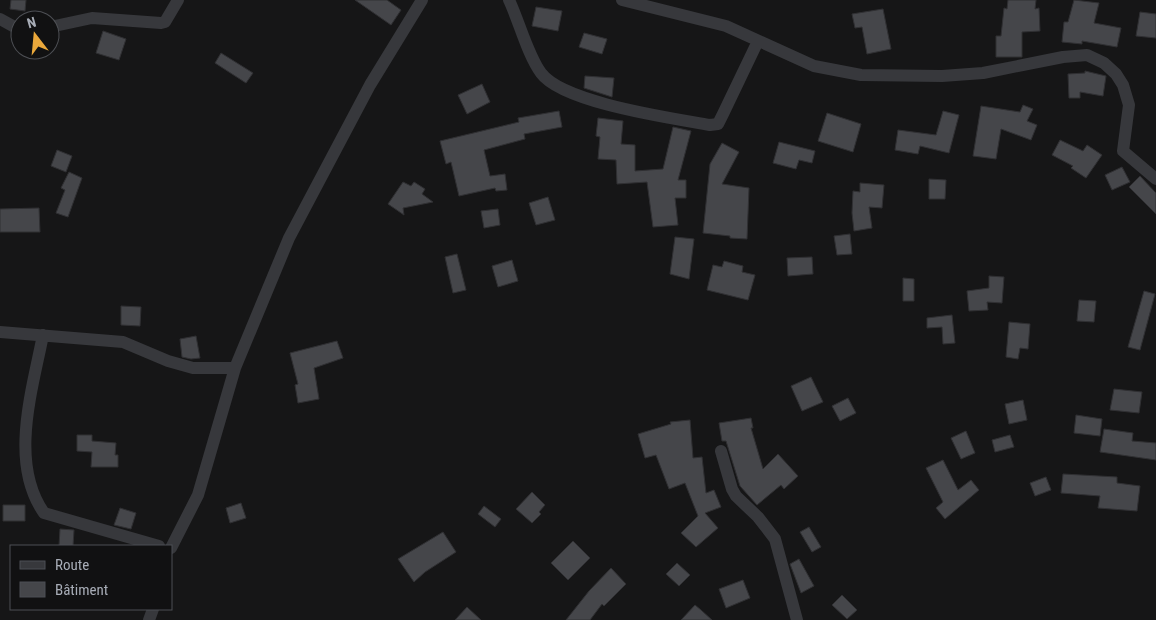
<svg xmlns="http://www.w3.org/2000/svg" width="1156" height="620" font-family="'Roboto Condensed',sans-serif">
	<style>
		.building { fill: #45464a; stroke: #303033 }
		.lines { fill: none; stroke-linecap: round; stroke-linejoin: round }
		.minor { stroke: #37383c; stroke-width: 12 }
	</style>
	<rect width="100%" height="100%" fill="#161617"/>
	<path class="building" d="M11,0H26L25,11L10,9Z
		M355,0H387L401,10L391,25Z
		M1008,0H1036L1035,9L1039,8L1040,31L1022,32V57H996V36H1001L1004,8L1007,9Z
		M1074,0L1099,3L1094,23L1121,28L1117,47L1082,41V44L1062,42L1064,22H1068Z
		M536,7L562,11L558,31L532,26Z
		M883,9L891,49L867,54L862,27L855,28L852,14Z
		M1140,12L1156,14V38L1136,36Z
		M103,31L126,39L119,60L96,53Z
		M584,33L607,39L602,54L579,47Z
		M221,53L253,73L246,83L215,63Z
		M1085,71L1106,76L1103,96L1080,92V98H1069L1068,74L1085,73Z
		M585,76L614,78L612,97L584,88Z
		M482,84L490,102L467,114L458,95Z
		M1023,105L1033,109L1027,121L1037,125L1031,140L1001,129L996,159L973,156L981,106L1020,112Z
		M559,111L562,127L524,134L525,139L484,150L490,176L505,174L507,190L496,191L495,188L459,196L451,162L446,164L440,141L519,122L518,118Z
		M943,111L959,115L949,153L920,146L918,154L895,150L898,130L936,135Z
		M827,113L861,124L853,152L818,141Z
		M598,118L623,121L621,144L635,145V171L663,169L673,127L691,131L678,180H686V198H675L678,225L653,227L647,182L617,184L616,160L598,159L600,137L596,136Z
		M1060,140L1083,151L1087,145L1102,155L1086,178L1071,168L1073,166L1052,155Z
		M779,142L815,151L812,163L799,160L796,169L773,163Z
		M722,143L739,152L722,184L749,188L747,239L730,238V236L703,233L710,164Z
		M57,150L72,156L66,172L51,166Z
		M1122,167L1130,182L1112,190L1105,175Z
		M69,172L82,178L68,217L56,213L65,190L61,188Z
		M1140,176L1156,193V214L1129,187Z
		M929,179L946,180L945,199H929Z
		M403,182L411,186L414,182L425,189L422,194L433,202L403,208L404,215L388,204Z
		M860,183L884,185L882,208L869,207L872,228L854,231L852,213L853,191L860,192Z
		M548,197L555,220L536,225L529,203Z
		M39,208L40,232H0V209Z
		M498,209L500,225L484,228L481,211Z
		M850,234L852,254L837,255L834,236Z
		M675,237L694,239L689,279L670,274Z
		M457,254L466,290L453,293L445,257Z
		M812,257L813,274L788,276L787,258Z
		M512,260L518,281L498,287L492,266Z
		M724,261L743,266L742,272L755,275L748,300L707,290L713,265L722,267Z
		M989,276L1004,277L1002,303L987,302L988,310L969,311L967,291L989,288Z
		M903,278L914,279V301H903Z
		M1144,291L1155,294L1140,350L1128,347Z
		M1079,300L1096,301L1094,322L1077,321Z
		M121,306L141,307L140,326L121,325Z
		M952,315L955,343L943,344L942,327L927,328V318Z
		M1009,322L1030,324L1028,349L1020,348L1018,359L1006,357Z
		M196,336L200,358L191,359L182,357L180,339Z
		M337,341L343,358L314,368L319,399L298,403L295,385L298,384L290,353Z
		M811,377L823,402L802,411L791,386Z
		M1114,389L1142,392L1139,413L1110,410Z
		M848,398L856,413L840,421L832,406Z
		M1023,400L1027,420L1009,424L1005,404Z
		M1076,415L1102,419L1100,436L1074,433Z
		M751,418L753,428H751L763,469L778,454L798,476L784,489L781,485L757,505L740,486L726,441H722L719,423Z
		M690,420L693,458L702,457L706,493L714,490L721,507L705,513L718,528L696,547L681,533L698,516L685,483L669,489L656,455L645,458L638,434L671,424L670,422Z
		M1104,429L1133,433L1132,441L1156,443V460L1100,452Z
		M966,431L975,453L961,459L951,438Z
		M77,435H92V441L116,443L115,455H118V467H91L92,452L77,451Z
		M1010,435L1014,447L995,452L992,440Z
		M943,460L958,490L971,480L979,490L945,519L936,508L943,502L926,468Z
		M1063,474L1117,477V483L1140,486L1137,511L1098,508L1100,496L1061,493Z
		M1046,477L1051,490L1035,496L1030,483Z
		M532,492L545,505L539,512L541,514L532,523L516,509Z
		M241,503L246,518L230,523L226,508Z
		M3,505H25V521H3Z
		M484,506L501,519L495,527L478,514Z
		M120,508L136,513L131,529L114,525Z
		M809,527L821,547L812,552L800,532Z
		M60,529L74,530L73,546H59Z
		M443,532L456,552L425,572L414,582L398,559Z
		M573,541L590,558L568,580L551,563Z
		M799,559L814,586L801,593L790,564Z
		M677,563L690,575L679,586L666,574Z
		M611,568L626,584L604,606L602,604L590,620H566L589,591Z
		M743,580L750,598L726,608L719,589Z
		M842,595L857,610L847,619L832,605Z
		M695,605L701,610L712,620H681Z
		M467,607L481,620H455Z"/>
	<g class="lines">
		<path class="minor" d="M509,0C519,21 528,56 541,73C563,103 672,118 710,125L718,124L723,114L758,41
			M622,0L726,26L814,66L861,75L942,76L983,73L1063,57L1087,55L1104,63L1116,74L1123,85L1129,105L1123,151L1156,179
			M0,19L20,30
			M50,27L92,18L161,23L165,22L178,0
			M0,332L123,342L168,361L193,368H235
			M43,335C32,391 9,463 44,513L159,546
			M721,451L732,489L736,496L758,517L775,539L797,620
			M171,548L198,495L235,368L289,238L370,85L422,0
			M149,620L153,609"/>
	</g>
	<rect x="10" y="545" width="162" height="65" fill="#111112" stroke="#4d4f54"/>
	<rect x="20" y="561" width="25" height="8" fill="#37383c" stroke="#4d4f54"/>
	<text x="55" y="570" font-size="15" fill="#a8adb7">Route</text>
	<rect x="20" y="582" width="25" height="15" fill="#45464a" stroke="#4d4f54"/>
	<text x="55" y="595" font-size="15" fill="#a8adb7">Bâtiment</text>
	<g transform="translate(35 35) rotate(344)"><circle r="24" fill="#111112" stroke="#4d4f54"/>
	<path d="M0-4L9 19L0 12L-9 19Z" fill="#eaa83b"/>
	<text y="-8" font-size="14" font-weight="bold" text-anchor="middle" fill="#a8adb7">N</text>
	</g>
</svg>
